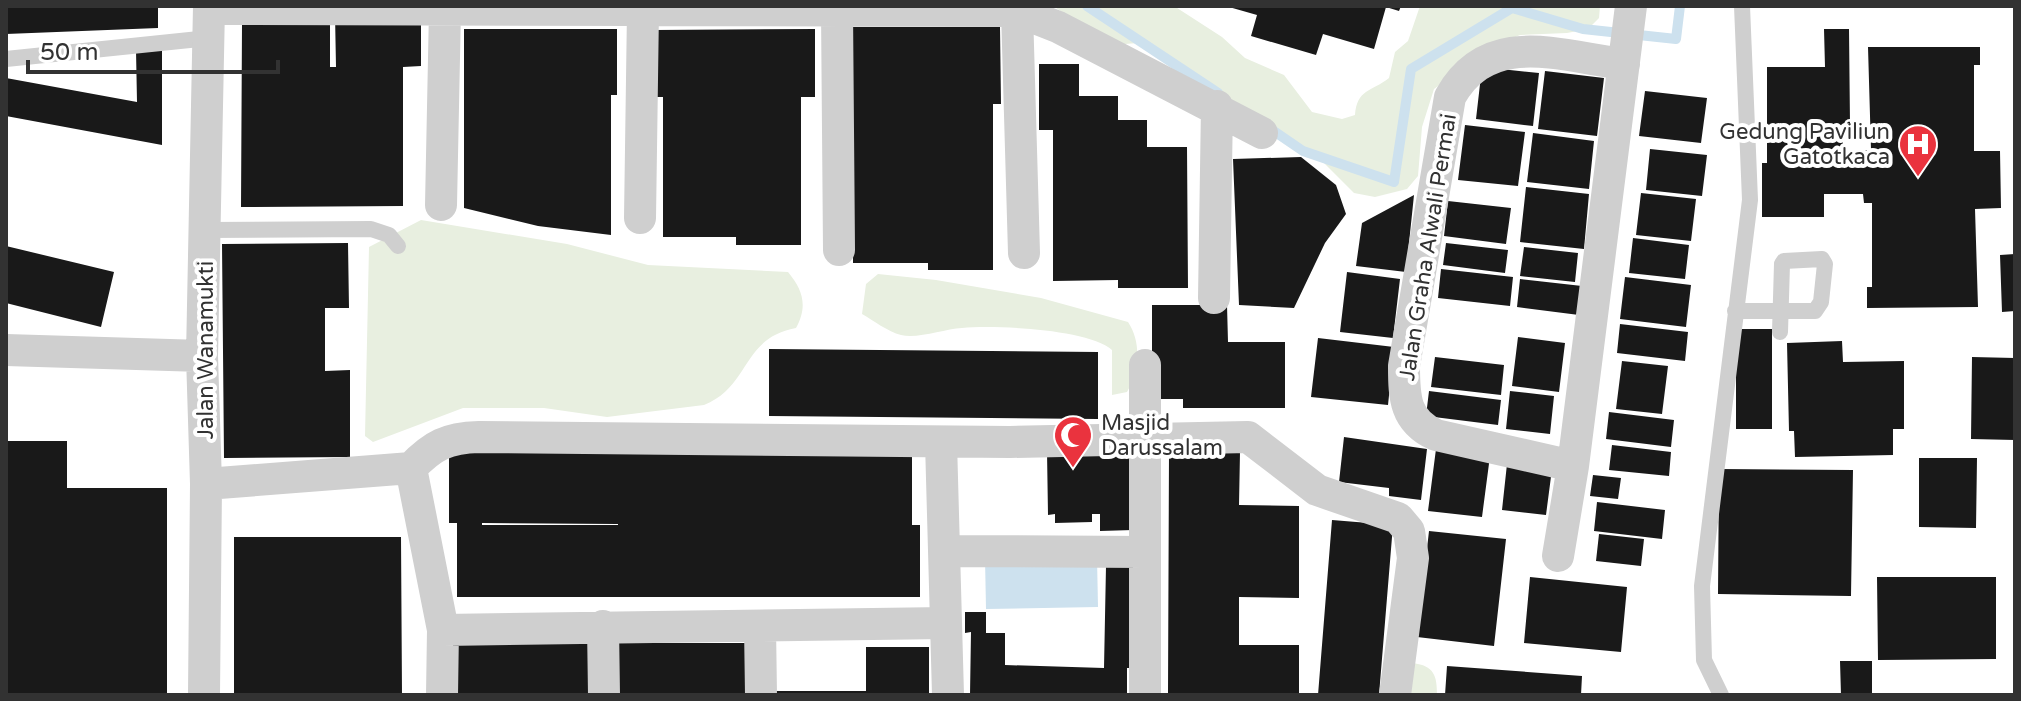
<svg xmlns="http://www.w3.org/2000/svg" width="2021" height="701" font-family="'Varela Round',sans-serif">
	<style>
		.green { fill: #e8efe0 }
		.water { fill: #cde1ee }
		.lines { fill: none; stroke-linecap: round; stroke-linejoin: round }
		.stream { stroke: #cde1ee; stroke-width: 10 }
		.building { fill: #191919; fill-rule: evenodd }
		.lane { stroke: #cfcfcf; stroke-width: 16 }
		.street { stroke: #cfcfcf; stroke-width: 32 }
		.labels { text-anchor: middle; stroke-width: 8; stroke-linejoin: round; paint-order: stroke }
		.poi-label { font-size: 22px; fill: #323232; stroke: #fff; text-anchor: end }
		.street-label { font-size: 22px; fill: #323232; stroke: #fff }
	</style>
	<rect width="100%" height="100%" fill="#fff"/>
	<path class="green" d="M1053,6H1174L1222,37L1245,58L1284,75L1312,112L1342,119L1355,115C1357,89 1371,92 1389,78L1395,52L1408,41L1420,6H1600L1599,18L1588,29L1567,33L1520,35L1492,47L1434,89L1422,127L1418,176L1407,189L1375,197L1354,193L1321,160L1274,136L1176,75C1169,41 1141,40 1114,46Z
		M421,220L567,244L648,265L788,272C803,290 808,306 796,328C741,338 751,386 704,405L607,417L544,408H463L373,442L365,436L369,247Z
		M878,274L936,280L1041,298L1128,322C1142,343 1139,371 1127,392L1112,395V350C1089,329 996,325 962,328C944,329 918,339 901,335C888,332 873,320 862,314L866,284Z
		M1413,663C1434,666 1437,675 1437,695H1409Z"/>
	<path class="water" d="M1097,557L1098,607L986,609L985,558Z"/>
	<g class="lines">
		<path class="stream" d="M1087,6L1218,93
			M1268,127L1303,151L1394,182L1411,69L1512,8L1583,29L1676,39L1680,6"/>
	</g>
	<path class="building" d="M6,6H158V28L6,34Z
		M1401,6L1399,11L1386,7L1374,49L1323,34L1316,55L1251,36L1257,15L1229,7Z
		M335,14H421V66L403,67V206L241,207L242,24H330V67H336Z
		M853,27H1000L1001,104H993V270H928V263H853Z
		M464,29H617V95H611V235L538,226L464,208Z
		M815,29V97H801V245H736V237H663V97H656L655,30Z
		M1824,29H1849L1850,125H1843V163H1863L1864,150H1871L1868,47H1980V65H1974V151H2000L2001,208L1975,209L1978,307L1867,308V287H1872V203H1864L1863,194H1824V217H1762V163H1767V67H1825Z
		M136,50H162V145L6,116V78L137,102Z
		M1039,64H1079V96H1118V120H1147V147H1187L1188,288H1118V280L1053,281V130H1039Z
		M1482,67L1539,73L1533,126L1476,119Z
		M1545,71L1604,78L1597,136L1538,129Z
		M1645,91L1707,98L1701,143L1639,136Z
		M1465,125L1525,132L1518,186L1458,180Z
		M1533,133L1594,141L1589,189L1527,182Z
		M1650,149L1707,155L1702,196L1646,190Z
		M1301,157L1336,185L1346,214L1325,243L1294,308L1239,305L1233,159Z
		M1526,187L1589,194L1584,249L1520,242Z
		M1641,193L1696,199L1691,241L1636,235Z
		M1414,195L1406,272L1356,266L1362,223Z
		M1448,201L1511,208L1506,244L1444,236Z
		M1633,238L1689,245L1685,279L1629,273Z
		M348,243L349,308H325V371L350,370V457L224,458L222,244Z
		M1446,243L1508,250L1505,273L1443,265Z
		M6,246L114,272L101,327L6,303Z
		M1524,247L1578,253L1575,282L1520,276Z
		M2015,254V311L2002,312L2000,255Z
		M1441,269L1513,277L1510,306L1438,298Z
		M1347,272L1400,279L1393,338L1340,332Z
		M1625,277L1691,285L1686,327L1620,319Z
		M1520,279L1582,286L1579,315L1517,307Z
		M1152,305H1227L1228,342H1285V408H1183V399H1152Z
		M1620,324L1688,332L1685,361L1617,353Z
		M1736,329H1772V429H1736Z
		M1518,337L1565,343L1559,392L1512,386Z
		M1318,338L1394,347L1388,405L1311,397Z
		M1842,341L1843,362L1904,361V429H1893V455L1795,457L1794,431H1789L1787,343Z
		M769,349L1098,352V419L769,416Z
		M1435,357L1504,365L1501,395L1431,387Z
		M1972,357L2015,358V440L1971,439Z
		M1622,361L1668,366L1662,414L1616,409Z
		M1429,391L1501,400L1498,425L1426,416Z
		M1510,391L1554,396L1550,434L1506,429Z
		M1609,412L1674,420L1671,447L1606,439Z
		M1344,437L1427,449L1421,500L1389,496V488L1339,482Z
		M6,441H67V488H167V695H6Z
		M1612,445L1671,452L1669,476L1609,470Z
		M1131,449L1133,530L1100,531V514H1092V522L1055,523V514L1048,515L1047,451Z
		M1436,449L1490,456L1482,517L1428,511Z
		M449,451H912V525H920V597H457V523H449ZM482,523L618,524V525H482Z
		M1169,452H1240L1239,505L1299,506V598L1239,597V645H1299V695H1168Z
		M1919,458H1977L1976,528L1919,527Z
		M1507,464L1552,469L1546,515L1502,510Z
		M1719,469L1853,470L1851,596L1718,594Z
		M1593,475L1621,478L1618,499L1590,496Z
		M1597,502L1665,510L1662,539L1594,531Z
		M1332,520L1393,525L1379,695H1318Z
		M1429,531L1506,539L1494,646L1417,637Z
		M1599,534L1644,539L1641,566L1596,561Z
		M234,537H401L402,695H234Z
		M1106,566H1133L1134,668H1127V695H970L971,632L965,633V612H986V633H1005V665L1104,668Z
		M1530,577L1627,587L1621,652L1524,643Z
		M1877,577H1996V659L1878,660Z
		M453,643H597V695H453Z
		M610,643H753V695H610Z
		M866,647H929V695H776V691H866Z
		M1840,661H1872V695H1841Z
		M1447,666L1582,676L1581,695H1445Z"/>
	<g class="lines">
		<path class="lane" d="M6,59L209,38
			M205,230L371,229L389,235L398,246
			M1735,311H1815L1821,302L1825,264L1822,259L1784,261L1782,264L1780,332
			M1721,695L1704,660L1702,586L1750,200L1742,6"/>
		<path class="street" d="M209,9L1017,11L1058,27L1262,133
			M837,10L839,250
			M1017,11L1024,253
			M441,205L445,9
			M640,218L643,10
			M1214,298L1217,106
			M6,350L202,356
			M941,442L948,695
			M1573,466L1436,435C1405,421 1404,398 1404,366L1450,97C1489,28 1559,56 1624,64
			M411,468C433,445 447,438 479,437L1010,442L1248,437L1317,490L1398,518L1409,531L1413,558L1395,695
			M206,484L411,468L443,630L442,695
			M944,551L1145,552
			M1558,556L1573,466L1631,6
			M603,626L604,695
			M760,626L761,695
			M443,630L946,623
			M204,695L206,484L202,356L209,6
			M1145,695V365"/>
	</g>
	<defs>
		<symbol id="hospital-pin" viewBox="-11 -11 22 30"><path d="M0 17L-7.5 6A9.5 9.5 0 1 1 7.5 6Z" fill="#ea333e" stroke="#fff"/><path d="M-5-5h3v3.5h4V-5h3V5h-3V1.5h-4V5h-3Z" fill="#fff"/></symbol>
		<symbol id="mosque-pin" viewBox="-11 -11 22 30"><path d="M0 17L-7.5 6A9.5 9.5 0 1 1 7.5 6Z" fill="#ea333e" stroke="#fff"/><path d="M3.5-4.9A6 6 0 1 0 3.5 4.9A5 5 0 1 1 3.5-4.9Z" fill="#fff"/></symbol>
	</defs>
	<g fill-rule="evenodd">
		<use href="#hospital-pin" x="1896" y="122" width="44" height="60"/>
		<use href="#mosque-pin" x="1051" y="413" width="44" height="60"/>
	</g>
	<g class="labels">
		<g class="poi-label">
			<text x="1890" y="139">Gedung Paviliun<tspan x="1890" dy="25">Gatotkaca</tspan></text>
			<text x="1101" y="430" text-anchor="start">Masjid<tspan x="1101" dy="25">Darussalam</tspan></text>
		</g>
		<g class="street-label">
			<text transform="translate(1427 247) rotate(-81)" y="8">Jalan Graha Alwali Permai</text>
			<text transform="translate(205 350) rotate(-90)" y="8">Jalan Wanamukti</text>
		</g>
	</g>
	<rect width="2021" height="701" fill="none" stroke="#323232" stroke-width="16"/>
	<path d="M28 60v12h250v-12" fill="none" stroke="#323232" stroke-width="4"/>
	<text x="40" y="60" font-size="24" fill="#323232" stroke="#ffffff" stroke-width="6" paint-order="stroke">50 m</text>
</svg>
